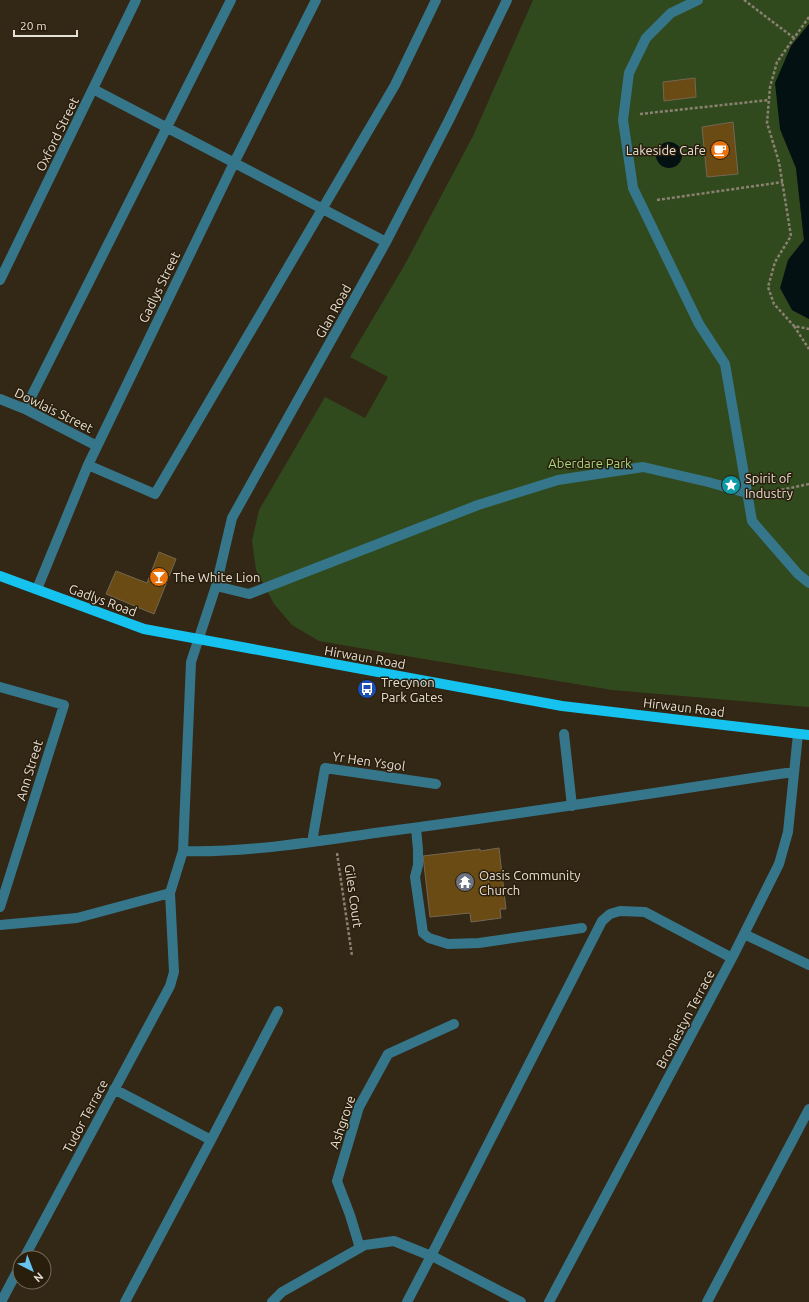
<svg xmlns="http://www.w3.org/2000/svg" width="809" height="1302" font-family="Ubuntu,sans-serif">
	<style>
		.green { fill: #314a1d }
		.water { fill: #041113 }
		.building { fill: #6a4b13; stroke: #746753 }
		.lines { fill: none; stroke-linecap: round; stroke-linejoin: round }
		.path { stroke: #8a8172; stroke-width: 2.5; stroke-dasharray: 3 2; stroke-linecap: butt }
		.minor { stroke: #36768b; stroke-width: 10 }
		.major { stroke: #16c2ee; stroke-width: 10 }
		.labels { text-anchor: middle; stroke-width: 3; stroke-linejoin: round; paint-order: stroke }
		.street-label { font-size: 13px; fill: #e6dfd4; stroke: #291d0c }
		.poi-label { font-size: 13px; fill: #e6dfd4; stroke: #291d0c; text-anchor: start }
		.park-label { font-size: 13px; fill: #a4d87e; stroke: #291d0c }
	</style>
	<rect width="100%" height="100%" fill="#332715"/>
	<path class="green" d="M533,0H809V24L791,46L780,129L796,168L804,240L788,260L792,310L809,319V707L612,690L412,657L319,641L292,625L274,604L256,570L252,541L259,510L325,397L365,418L388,377L350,357L404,266L473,136Z"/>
	<path class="water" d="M809,24V319L792,310L780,288L788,260L804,240L796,168L780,129L775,83L791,46Z
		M656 155a13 13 0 1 1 26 0a13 13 0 1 1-26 0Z"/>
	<path class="building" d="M695,78L696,97L664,101L663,82Z
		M733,122L738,174L707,177L702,127Z
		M159,552L176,559L154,614L106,594L116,571L147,583Z
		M499,848L506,909H500L501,918L471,922L470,913L430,917L423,856L480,849V851Z"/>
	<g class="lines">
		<path class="path" d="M744,0L794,38
			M809,17L777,62L770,87L767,123L779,162L791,236L775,262L768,287L774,304L794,326L809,329
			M640,114L769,100
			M657,200L783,182
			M794,326L809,349
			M762,494L809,484
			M337,853L352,956"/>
		<path class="minor" d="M698,0L671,13L646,38L629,73L623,120L633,188L699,324L725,364L752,521L798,574L809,583
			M93,89L386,242
			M0,280L136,0
			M0,399L25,409L97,446
			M25,409L231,0
			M88,465L155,494L395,85L436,0
			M216,586L249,594L478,505L558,480L643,467L708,482L747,493
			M37,589L88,465L234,163L316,0
			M0,687L64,705L0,907
			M564,734L572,806
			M416,828L418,850V865L415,877L423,933L429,938L448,944L479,943L582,928
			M312,842L325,768L436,784
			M183,851C252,853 322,840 390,831C520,814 649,794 779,774L794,772
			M0,925L77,918L170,893
			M744,934L809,965
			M114,1089L211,1140
			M360,1248L350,1215L337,1181L359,1107L388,1054L454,1024
			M24,1258L170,986L174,972L170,893L183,851L191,662L216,586L232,518L386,242L449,120L507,0
			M1,1302L20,1266
			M125,1302L211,1140L278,1011
			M272,1302L282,1292L365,1245L394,1241L436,1258L521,1302
			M407,1302L431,1256L602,921L610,914L620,911L645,912L732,958
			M549,1302L732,958L779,864L788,832L798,734
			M707,1302L809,1109"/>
		<path class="major" d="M0,576L144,629L562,706L809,735"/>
	</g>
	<defs>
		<symbol id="cafe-disc" viewBox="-11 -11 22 22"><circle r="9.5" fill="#e8710a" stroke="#291d0c"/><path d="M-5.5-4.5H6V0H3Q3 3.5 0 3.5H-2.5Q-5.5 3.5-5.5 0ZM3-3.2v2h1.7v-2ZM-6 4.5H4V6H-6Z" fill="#fff"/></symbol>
		<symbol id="sight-disc" viewBox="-11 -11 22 22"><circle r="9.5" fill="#0f9aa8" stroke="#291d0c"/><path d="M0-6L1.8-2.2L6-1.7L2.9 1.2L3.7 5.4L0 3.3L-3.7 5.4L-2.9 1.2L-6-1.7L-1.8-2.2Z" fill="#fff"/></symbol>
		<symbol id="bar-disc" viewBox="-11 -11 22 22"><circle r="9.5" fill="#e8710a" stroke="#291d0c"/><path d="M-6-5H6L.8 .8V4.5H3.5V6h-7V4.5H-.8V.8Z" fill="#fff"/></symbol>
		<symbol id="bus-disc" viewBox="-11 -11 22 22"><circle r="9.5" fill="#1a4fb4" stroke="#291d0c"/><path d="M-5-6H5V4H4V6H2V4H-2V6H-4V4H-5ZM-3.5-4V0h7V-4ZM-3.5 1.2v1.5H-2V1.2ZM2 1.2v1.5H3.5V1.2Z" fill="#fff"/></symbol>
		<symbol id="temple-disc" viewBox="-11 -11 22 22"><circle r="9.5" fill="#6b7280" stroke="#291d0c"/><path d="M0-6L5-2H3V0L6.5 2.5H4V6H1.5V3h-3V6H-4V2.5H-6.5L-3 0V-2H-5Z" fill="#fff"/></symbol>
	</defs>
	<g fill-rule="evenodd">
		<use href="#cafe-disc" x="709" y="139" width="22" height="22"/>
		<use href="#sight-disc" x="720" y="474" width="22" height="22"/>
		<use href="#bar-disc" x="148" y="566" width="22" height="22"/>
		<use href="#bus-disc" x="356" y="678" width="22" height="22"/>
		<use href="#temple-disc" x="454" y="871" width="22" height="22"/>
	</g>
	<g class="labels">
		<g class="street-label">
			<text transform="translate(57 134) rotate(-64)" y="5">Oxford Street</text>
			<text transform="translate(159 287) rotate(-64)" y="5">Gadlys Street</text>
			<text transform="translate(333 311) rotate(-61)" y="5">Glan Road</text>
			<text transform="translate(54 410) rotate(26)" y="5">Dowlais Street</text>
			<text transform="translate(103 600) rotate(20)" y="5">Gadlys Road</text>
			<text transform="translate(365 657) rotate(10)" y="5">Hirwaun Road</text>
			<text transform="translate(684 707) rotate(7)" y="5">Hirwaun Road</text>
			<text transform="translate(369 761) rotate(8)" y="5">Yr Hen Ysgol</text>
			<text transform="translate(29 770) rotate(-73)" y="5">Ann Street</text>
			<text transform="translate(354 896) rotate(82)" y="5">Giles Court</text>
			<text transform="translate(685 1019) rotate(-62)" y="5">Broniestyn Terrace</text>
			<text transform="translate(85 1116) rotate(-62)" y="5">Tudor Terrace</text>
			<text transform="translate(342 1122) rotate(-71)" y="5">Ashgrove</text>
		</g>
		<g class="poi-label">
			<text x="706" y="155" text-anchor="end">Lakeside Cafe</text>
			<text x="745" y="483">Spirit of<tspan x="745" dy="15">Industry</tspan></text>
			<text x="173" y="582">The White Lion</text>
			<text x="381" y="687">Trecynon<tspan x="381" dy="15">Park Gates</tspan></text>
			<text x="479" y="880">Oasis Community<tspan x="479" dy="15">Church</tspan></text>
		</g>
		<g class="park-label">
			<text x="590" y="468">Aberdare Park</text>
		</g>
	</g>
	<g transform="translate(32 1270) rotate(138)"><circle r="19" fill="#291d0c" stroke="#756b5c"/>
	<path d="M0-3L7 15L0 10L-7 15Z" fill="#69c3f1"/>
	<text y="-6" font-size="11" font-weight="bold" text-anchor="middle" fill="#e6dfd4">N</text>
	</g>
	<path d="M14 30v6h63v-6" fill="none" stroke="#e6dfd4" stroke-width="2"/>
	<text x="20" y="30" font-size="12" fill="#e6dfd4" stroke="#291d0c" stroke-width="3" paint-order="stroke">20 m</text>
</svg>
